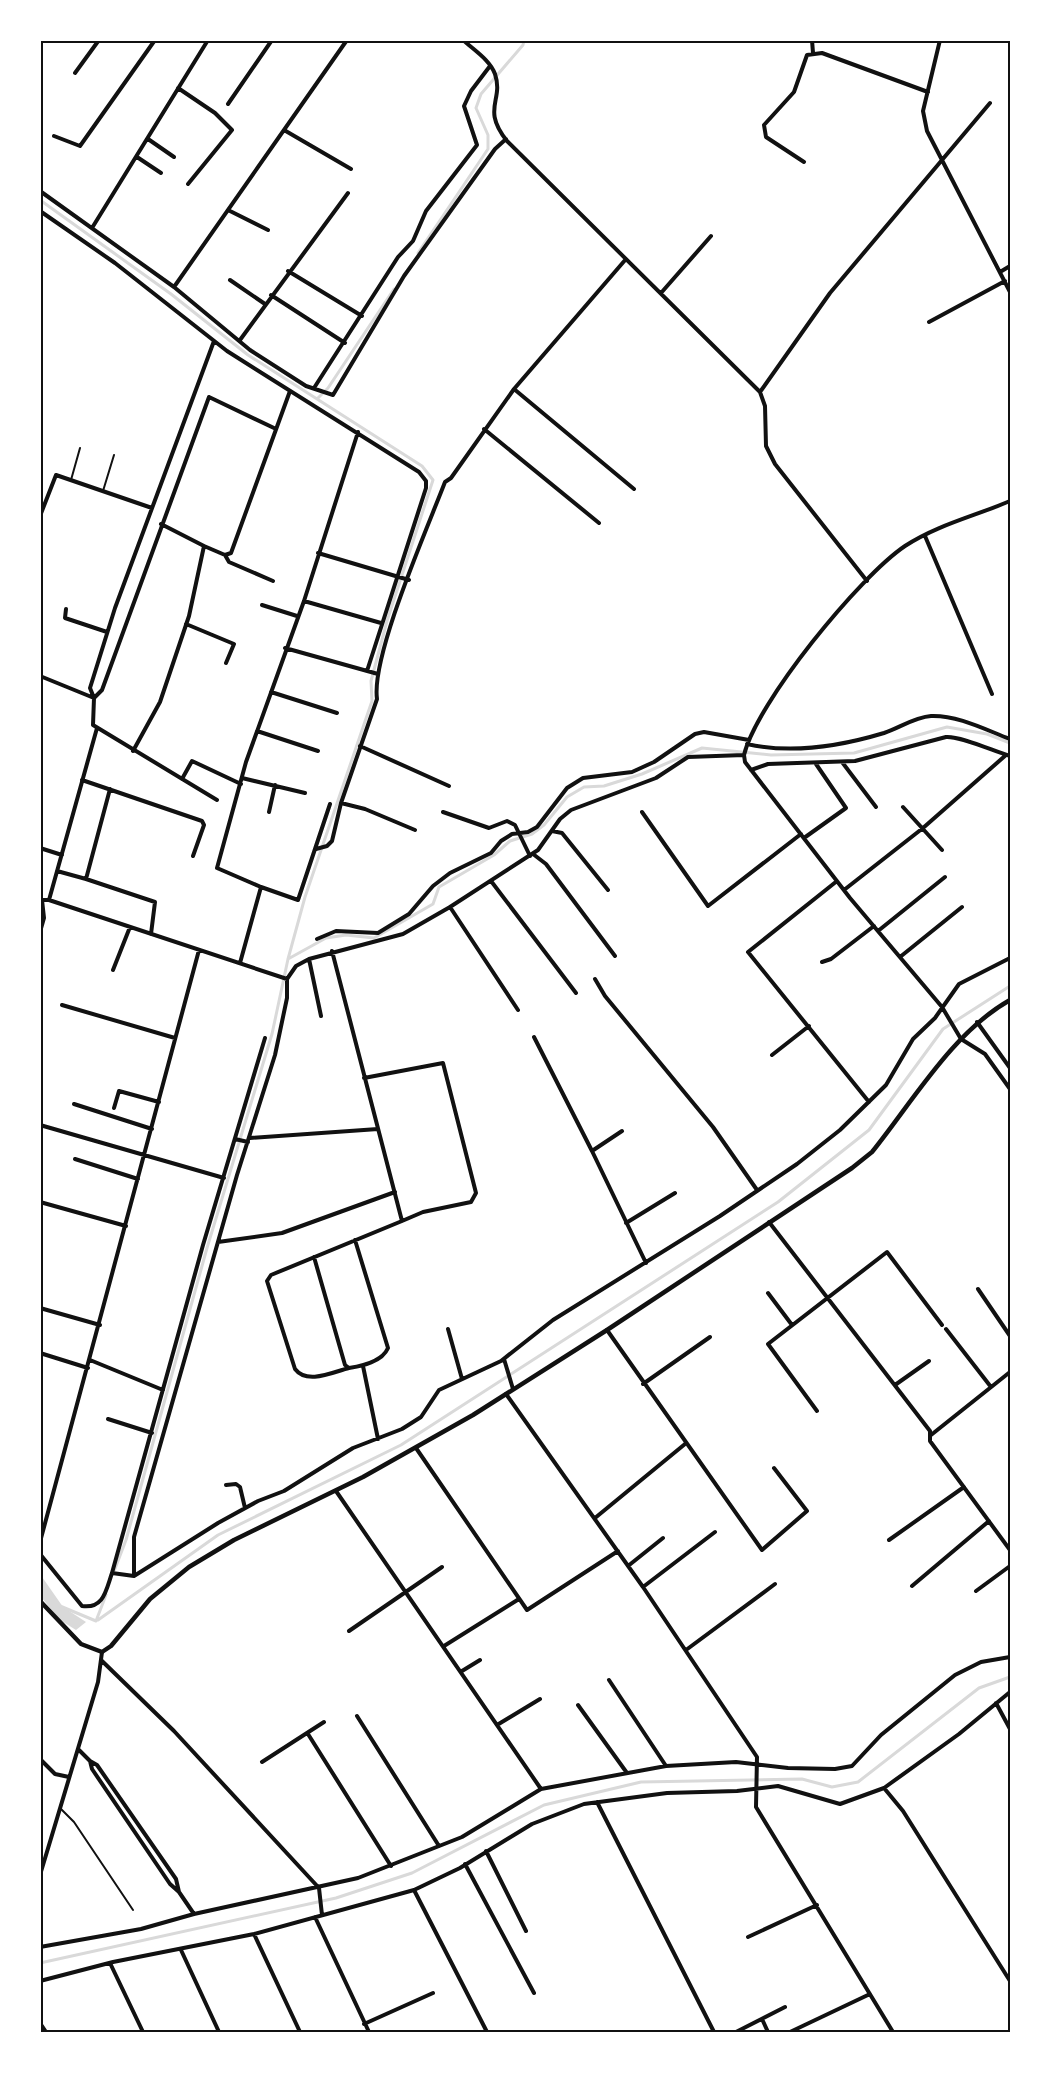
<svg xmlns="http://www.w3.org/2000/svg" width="1051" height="2073" font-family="'Open Sans',sans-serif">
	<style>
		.water { fill: #d9d9d9 }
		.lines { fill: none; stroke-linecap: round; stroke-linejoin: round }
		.stream { stroke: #d9d9d9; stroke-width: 3 }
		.service { stroke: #111; stroke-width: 2 }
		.minor { stroke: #111; stroke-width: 4 }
		.tertiary { stroke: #111; stroke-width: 4.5 }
		.neatline { fill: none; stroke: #111; stroke-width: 2 }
	</style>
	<rect width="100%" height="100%" fill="#fff"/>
	<path class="water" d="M40,1574L63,1607L86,1622L76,1630L60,1620L41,1597Z"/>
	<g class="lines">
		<path class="stream" d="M40,200L171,294L248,355L422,466L433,480L387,621L371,681L372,701L305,897L288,959L272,1034L207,1248L126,1540L113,1574
			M418,253L488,149V135L476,108L481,94L523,45L524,40
			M318,398L328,388L394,289
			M288,959L326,938L346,935L374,938L433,904L439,887L494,855L510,841L532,834L544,825L567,797L584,787L604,786L642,774L702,748L771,755L854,753L947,727L987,734L1010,743
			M60,1606L96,1621
			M98,1620L218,1535L401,1445L778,1202L869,1130L943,1029L1010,986
			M96,1621L106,1595
			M40,1963L336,1898L412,1873L544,1805L641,1782L802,1779L832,1787L858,1782L979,1688L1010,1677"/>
		<path class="service" d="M71,480L80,448
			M103,491L114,455
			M60,1808L74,1822L133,1910"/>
		<path class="minor" d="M463,40C474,50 490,60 495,74C504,101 481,108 507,141L760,392L765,406L766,446L775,464L867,581
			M812,40L813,53
			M940,40L923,111L927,131L1010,292
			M75,73L99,40
			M178,88L215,113L232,130L188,184
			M228,104L272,40
			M284,130L351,169
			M54,136L80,146L155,40
			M148,139L174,157
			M137,157L161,173
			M804,162L766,137L764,125L794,92L807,55L822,53L928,92
			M40,191L174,287L250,350L306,386L333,395L404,276L495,149L506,139
			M228,210L268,230
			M40,211L115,263L227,351L419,472L426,481V488L367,671
			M92,228L208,40
			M288,271L362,316
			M1000,272L1010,266
			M230,280L265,304
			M174,287L347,40
			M661,293L711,236
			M271,295L345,343
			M929,322L1005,281
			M240,340L348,193
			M214,341L115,608L90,688L94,698L93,725L217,800
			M314,388L398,257L413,241L426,211L477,145L464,106L471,91L490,66
			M514,389L634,489
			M760,392L830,293L990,103
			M484,429L599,523
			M40,516L56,475L152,508
			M161,524L204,546
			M925,536L992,694
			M318,553L409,580
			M225,555L229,562L273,581
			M304,601L381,623
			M262,605L297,616
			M66,609L65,618L107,632
			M186,624L234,644L226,663
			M285,648L378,674
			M40,676L94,698
			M271,692L337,713
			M94,698L102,690L209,397L274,428
			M257,731L318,751
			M747,744C791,754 841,746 884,733C899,728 915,717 931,716C958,715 986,730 1010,739
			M360,746L449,786
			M133,751L160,702L189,616L204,546L225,555L231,553L290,391
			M744,755L745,762L850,898L942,1007L961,1039L985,1054L1010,1089
			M744,755C757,702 859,577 905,546C937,525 975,516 1010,501
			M842,762L876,807
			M751,770L768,764L855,761L946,737C961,736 993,751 1010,756
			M242,778L305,793
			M182,779L192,761L241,784
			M82,780L202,821L204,825L193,856
			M341,803L365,809L415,830
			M903,807L942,850
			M269,812L275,785
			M443,812L489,828L507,821L515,825L530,856
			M642,812L708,906L801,834
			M552,831L562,833L608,890
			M804,838L846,808L816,764
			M40,848L62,855
			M316,849L327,846L332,841L341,803L377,699C371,656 427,529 445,482L451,478L514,389L626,259
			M533,854L546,864L615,956
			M57,871L86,879L110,789
			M86,879L155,902L151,934
			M491,881L576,993
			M837,881L748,952L869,1102
			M261,887L217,868L246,762L304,601L358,432
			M844,890L923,828L1006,755
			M40,900H49L287,979L296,966L309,959L403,934L450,907L538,850L560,819L571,810L656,778L688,757L744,755
			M49,900L97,728
			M450,907L518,1010
			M878,931L945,877
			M40,932L44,918L42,900
			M317,939L336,931L378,933L409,914L433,886L450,873L491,853L501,841L512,834L528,832L537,827L567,788L583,778L632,772L654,762L695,734L704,732L749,740
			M332,951L402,1221L271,1275L267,1281L295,1369C307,1385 333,1372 349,1368
			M900,957L962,907
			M309,959L321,1016
			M822,962L831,959L874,926
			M240,963L261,887L298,900L330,804
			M113,970L130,927
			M595,979L605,996L713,1127L757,1190
			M62,1005L175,1038
			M977,1022L1010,1068
			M534,1037L592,1151
			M772,1055L809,1026
			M364,1078L443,1063L476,1193L471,1202L423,1212L402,1221
			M74,1104L152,1129
			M114,1108L119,1091L159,1102
			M40,1125L224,1178
			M622,1131L592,1151L646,1263
			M250,1138L378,1129
			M235,1139L248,1142
			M75,1159L138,1179
			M40,1202L126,1226
			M769,1222L930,1431V1441L1010,1550
			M626,1223L675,1193
			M218,1242L282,1233L395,1192
			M314,1257L345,1365L349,1368C362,1366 382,1362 388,1348L355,1240
			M978,1289L1010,1336
			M768,1293L792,1325
			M40,1308L100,1325
			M448,1329L462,1379
			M946,1329L991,1387
			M607,1330L762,1550L807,1511L774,1468
			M40,1353L88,1368
			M504,1359L513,1389
			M90,1360L163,1390
			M363,1366L378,1439
			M643,1384L710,1337
			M895,1385L929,1361
			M506,1394L643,1587L757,1757L756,1807L893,2032
			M817,1411L768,1344L887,1252L942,1325
			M108,1419L152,1433
			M931,1435L1010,1372
			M416,1448L527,1610L618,1551
			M226,1485L236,1484L240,1487L245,1508
			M336,1491L541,1789
			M595,1518L685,1444
			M889,1540L964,1487
			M40,1542L199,950
			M40,1554L82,1606C104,1609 106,1590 112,1573L203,1245L265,1038
			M628,1566L663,1538
			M112,1573L134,1576L218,1523L258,1501L284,1491L353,1448L402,1429L421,1417L439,1390L501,1361L553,1320L720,1216L797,1164L840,1130L886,1085L913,1039L935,1018L959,984L1010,958
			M134,1576V1537L237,1175L275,1055L287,998V979
			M912,1586L989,1521
			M643,1587L715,1532
			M976,1591L1010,1566
			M349,1631L442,1567
			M444,1646L519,1599
			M686,1650L775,1584
			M101,1660L174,1731L319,1888L322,1915
			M462,1671L480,1660
			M609,1680L666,1766
			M996,1703L1010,1729
			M578,1705L627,1773
			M357,1716L439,1846
			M497,1725L540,1699
			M308,1734L391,1866
			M78,1749L90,1761L97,1765L176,1879L179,1892L170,1884L92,1769L90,1761
			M40,1759L55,1774L69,1777
			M262,1762L324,1722
			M884,1788L903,1811L1010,1981
			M597,1802L714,2032
			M486,1851L526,1931
			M465,1864L534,1993
			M40,1875L98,1682L102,1652
			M414,1890L487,2032
			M179,1892L194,1914
			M315,1917L369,2032
			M254,1934L300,2032
			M748,1937L817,1905
			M40,1947L141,1929L194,1914L358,1878L462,1837L541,1789L666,1766L736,1762L788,1768L835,1769L852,1766L881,1735L955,1675L981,1662L1010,1657
			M181,1950L219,2032
			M110,1963L143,2032
			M40,1981L113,1962L254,1934L414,1890L460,1868L532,1824L584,1804L667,1793L737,1791L778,1786L840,1804L884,1788L959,1734L1010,1692
			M762,2019L768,2032
			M40,2023L46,2032
			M364,2024L433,1993
			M736,2032L785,2007
			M790,2032L870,1994"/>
		<path class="tertiary" d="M40,1601L81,1644L102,1652L111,1646L150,1599L189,1567L234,1540L363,1477L473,1415L607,1330L852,1168L872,1152C913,1101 953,1032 1010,1000"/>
	</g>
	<rect width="1051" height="2073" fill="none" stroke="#ffffff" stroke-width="84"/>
	<rect x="42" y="42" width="967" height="1989" class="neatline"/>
</svg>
